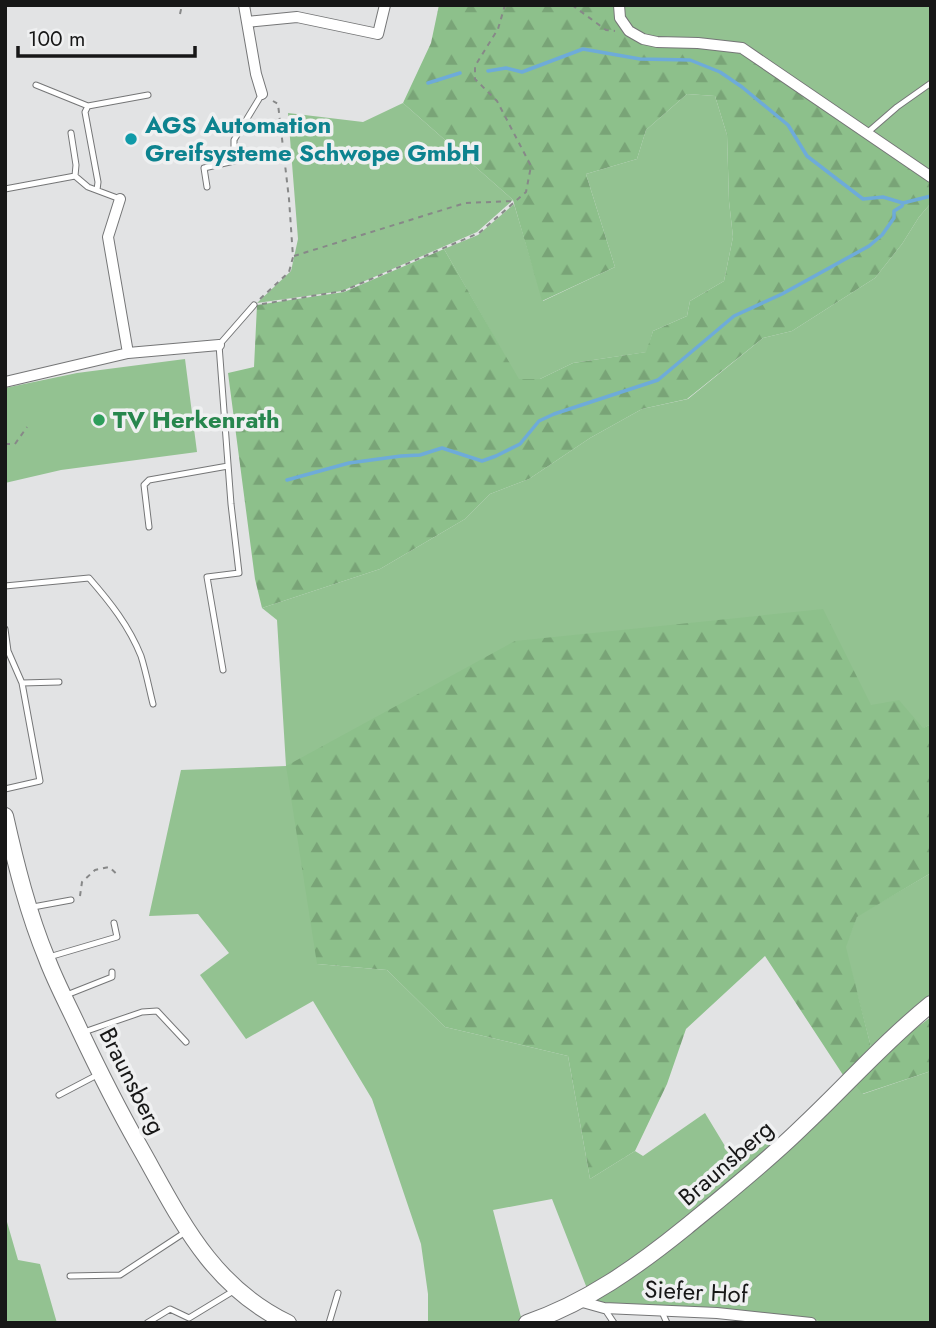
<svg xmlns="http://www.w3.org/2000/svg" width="936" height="1328" font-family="Jost,sans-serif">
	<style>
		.grass { fill: #93c291 }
		.forest { fill: url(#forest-firs) }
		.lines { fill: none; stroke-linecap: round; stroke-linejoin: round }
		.stream { stroke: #6eabd9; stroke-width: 3.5 }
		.lane-casing { stroke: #757677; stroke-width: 7 }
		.street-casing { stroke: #757677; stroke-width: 12 }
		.secondary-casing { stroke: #757677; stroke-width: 18 }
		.path { stroke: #878888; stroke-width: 2; stroke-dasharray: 5 5; stroke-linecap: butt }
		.lane { stroke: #fff; stroke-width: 5 }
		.street { stroke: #fff; stroke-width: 10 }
		.secondary { stroke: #fff; stroke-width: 16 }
		.culture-dot { fill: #0f9aa8; stroke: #eff0f1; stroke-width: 2.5 }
		.leisure-dot { fill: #2e9e5b; stroke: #eff0f1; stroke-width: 2.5 }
		.labels { text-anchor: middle; stroke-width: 7; stroke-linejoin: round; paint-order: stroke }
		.culture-label { font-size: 24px; font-weight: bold; fill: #0d838f; stroke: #eff0f1; text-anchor: start }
		.leisure-label { font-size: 24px; font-weight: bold; fill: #27864d; stroke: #eff0f1; text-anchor: start }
		.street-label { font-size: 24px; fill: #171717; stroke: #eff0f1 }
	</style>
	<defs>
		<pattern id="forest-firs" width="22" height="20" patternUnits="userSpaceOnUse" patternTransform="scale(1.75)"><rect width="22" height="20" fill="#8dc08b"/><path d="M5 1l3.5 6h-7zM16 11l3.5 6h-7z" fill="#79a477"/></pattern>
	</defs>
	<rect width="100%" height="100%" fill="#e2e3e4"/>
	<path class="grass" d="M621,5H931V81L867,130L644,37L622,18Z
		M931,85V173L870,132L898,109Z
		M687,94L715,96L727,135L729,201L733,237L724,281L690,301L687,316L653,331L647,352L573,363L540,379H518L444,249L478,235L514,204L543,301L615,267L586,174L637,159L646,130Z
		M403,103L513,200L477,232L342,291L257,303L291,271L298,239L288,113L363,122Z
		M931,203V724L924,728L317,964L387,970L445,1027L568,1056L590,1179L635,1151L643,1156L705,1113L731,1156L759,1135L775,1146L692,1215L588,1291L552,1199L493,1210L522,1321L511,1323H428V1294L421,1244L372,1099L313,1001L246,1039L200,975L229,953L198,914L149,916L181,770L286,766L277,620L262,608L380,569L465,519L490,494L529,479L590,438L642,409L688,399L763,338L792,331L875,278L902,244L919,217Z
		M185,359L197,452L61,470L5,483V388L77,373Z
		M931,873V995L920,1003L872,1051L845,947L857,916Z
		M931,1071V1323H834L773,1315L598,1302L595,1299L854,1084L863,1094Z
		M5,1215L18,1260L40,1264L57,1323H5Z"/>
	<path class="forest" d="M439,5H617L628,32L741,50L931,180V203L919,217L902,244L875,278L792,331L763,338L687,399L642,409L590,438L529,479L490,494L465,519L380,569L262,608L255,579L228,373L254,367L257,305L344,292L444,249L519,379H540L573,363L646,352L653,331L687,316L690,301L724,281L733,237L729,201L727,135L715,96L687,94L646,130L637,159L586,174L615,267L542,301L513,200L403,103L431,43Z
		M823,609L871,705L899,700L923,728L931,724V873L857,917L846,947L872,1051L845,1078L765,956L686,1029L667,1084L635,1151L590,1179L568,1056L445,1027L387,970L317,964L286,766L515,641Z
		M931,1017V1071L862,1094L854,1084L912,1031Z"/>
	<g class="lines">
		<path class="stream" d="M488,71L506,68L522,72L583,49L640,59L690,60L720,72L742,87L788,125L807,156L863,199L883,197L903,203
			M428,83L460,73
			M287,480L349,463L401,456L420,455L442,448L482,461L496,456L520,444L539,421L554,414L658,380L734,316L782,294L869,246L882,235L894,218V211L902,206L903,203L931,196"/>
		<defs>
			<path id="lane" d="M36,85L88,106
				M71,133L76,165L75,176
				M867,133L897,107L931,83
				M207,187L204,168L234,161V140L262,94
				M5,189L75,176L88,187L120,199
				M97,190L98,182L85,112L88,106L148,95
				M149,527L144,485L149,480L228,466
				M5,586L89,578C110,602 129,626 141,656C146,672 149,688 153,704
				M5,629L8,651L22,683L59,682
				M223,670L207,577L239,573L231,504L219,345L254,305
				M5,789L40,781L22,683
				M33,907L71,900
				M49,957L117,937L114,923
				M64,996L112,977V972
				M84,1032L142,1012L157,1011L186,1042
				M59,1095L99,1074
				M70,1276L120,1275L187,1231
				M604,1308L614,1323
				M662,1312L667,1323
				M147,1323L170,1309L189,1318L235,1290
				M329,1323L338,1293"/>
			<path id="street" d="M244,5L256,74L262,94
				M619,5L620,18L629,31L643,39L657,42L698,43L742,48L931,177
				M247,22L297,17L378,34L385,5
				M120,199L108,237L128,353
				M5,382L128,353L219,345
				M579,1301L604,1308L717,1313L811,1323"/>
			<path id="secondary" d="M5,816C16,865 28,913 47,959C56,983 69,1007 80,1031C98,1069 117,1107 138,1144C179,1216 209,1285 288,1323
				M527,1323C586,1303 638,1266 686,1227C725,1195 764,1164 800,1129C844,1088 884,1042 931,1004"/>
		</defs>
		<use href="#lane" class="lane-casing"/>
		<use href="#street" class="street-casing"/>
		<use href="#secondary" class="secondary-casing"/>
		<path class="path" d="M572,5L606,30L615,31
			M180,14L182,5
			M294,256L465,203L515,201
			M260,299L289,272L293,257L289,199L278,104L273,101
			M262,304L343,291L479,233L526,192L531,166L497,101L475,79V66L498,29L505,5
			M5,444H15L27,427
			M80,896L82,882L95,870L109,867L118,875"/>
		<use href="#lane" class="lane"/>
		<use href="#street" class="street"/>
		<use href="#secondary" class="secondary"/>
	</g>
	<circle class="culture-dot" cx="131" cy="139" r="7"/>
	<circle class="leisure-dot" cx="99" cy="420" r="7"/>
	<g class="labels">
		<g class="culture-label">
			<text x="145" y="133">AGS Automation<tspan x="145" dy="28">Greifsysteme Schwope GmbH</tspan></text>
		</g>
		<g class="leisure-label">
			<text x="113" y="428">TV Herkenrath</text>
		</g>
		<g class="street-label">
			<text transform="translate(132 1081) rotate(63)" y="8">Braunsberg</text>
			<text transform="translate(726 1163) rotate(-41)" y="8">Braunsberg</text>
			<text transform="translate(696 1292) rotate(3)" y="8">Siefer Hof</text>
		</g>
	</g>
	<rect width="936" height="1328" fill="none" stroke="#171717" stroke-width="14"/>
	<path d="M18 46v10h177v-10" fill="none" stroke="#171717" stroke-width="3.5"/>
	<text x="28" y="46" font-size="21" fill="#171717" stroke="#eff0f1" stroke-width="5" paint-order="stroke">100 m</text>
</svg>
